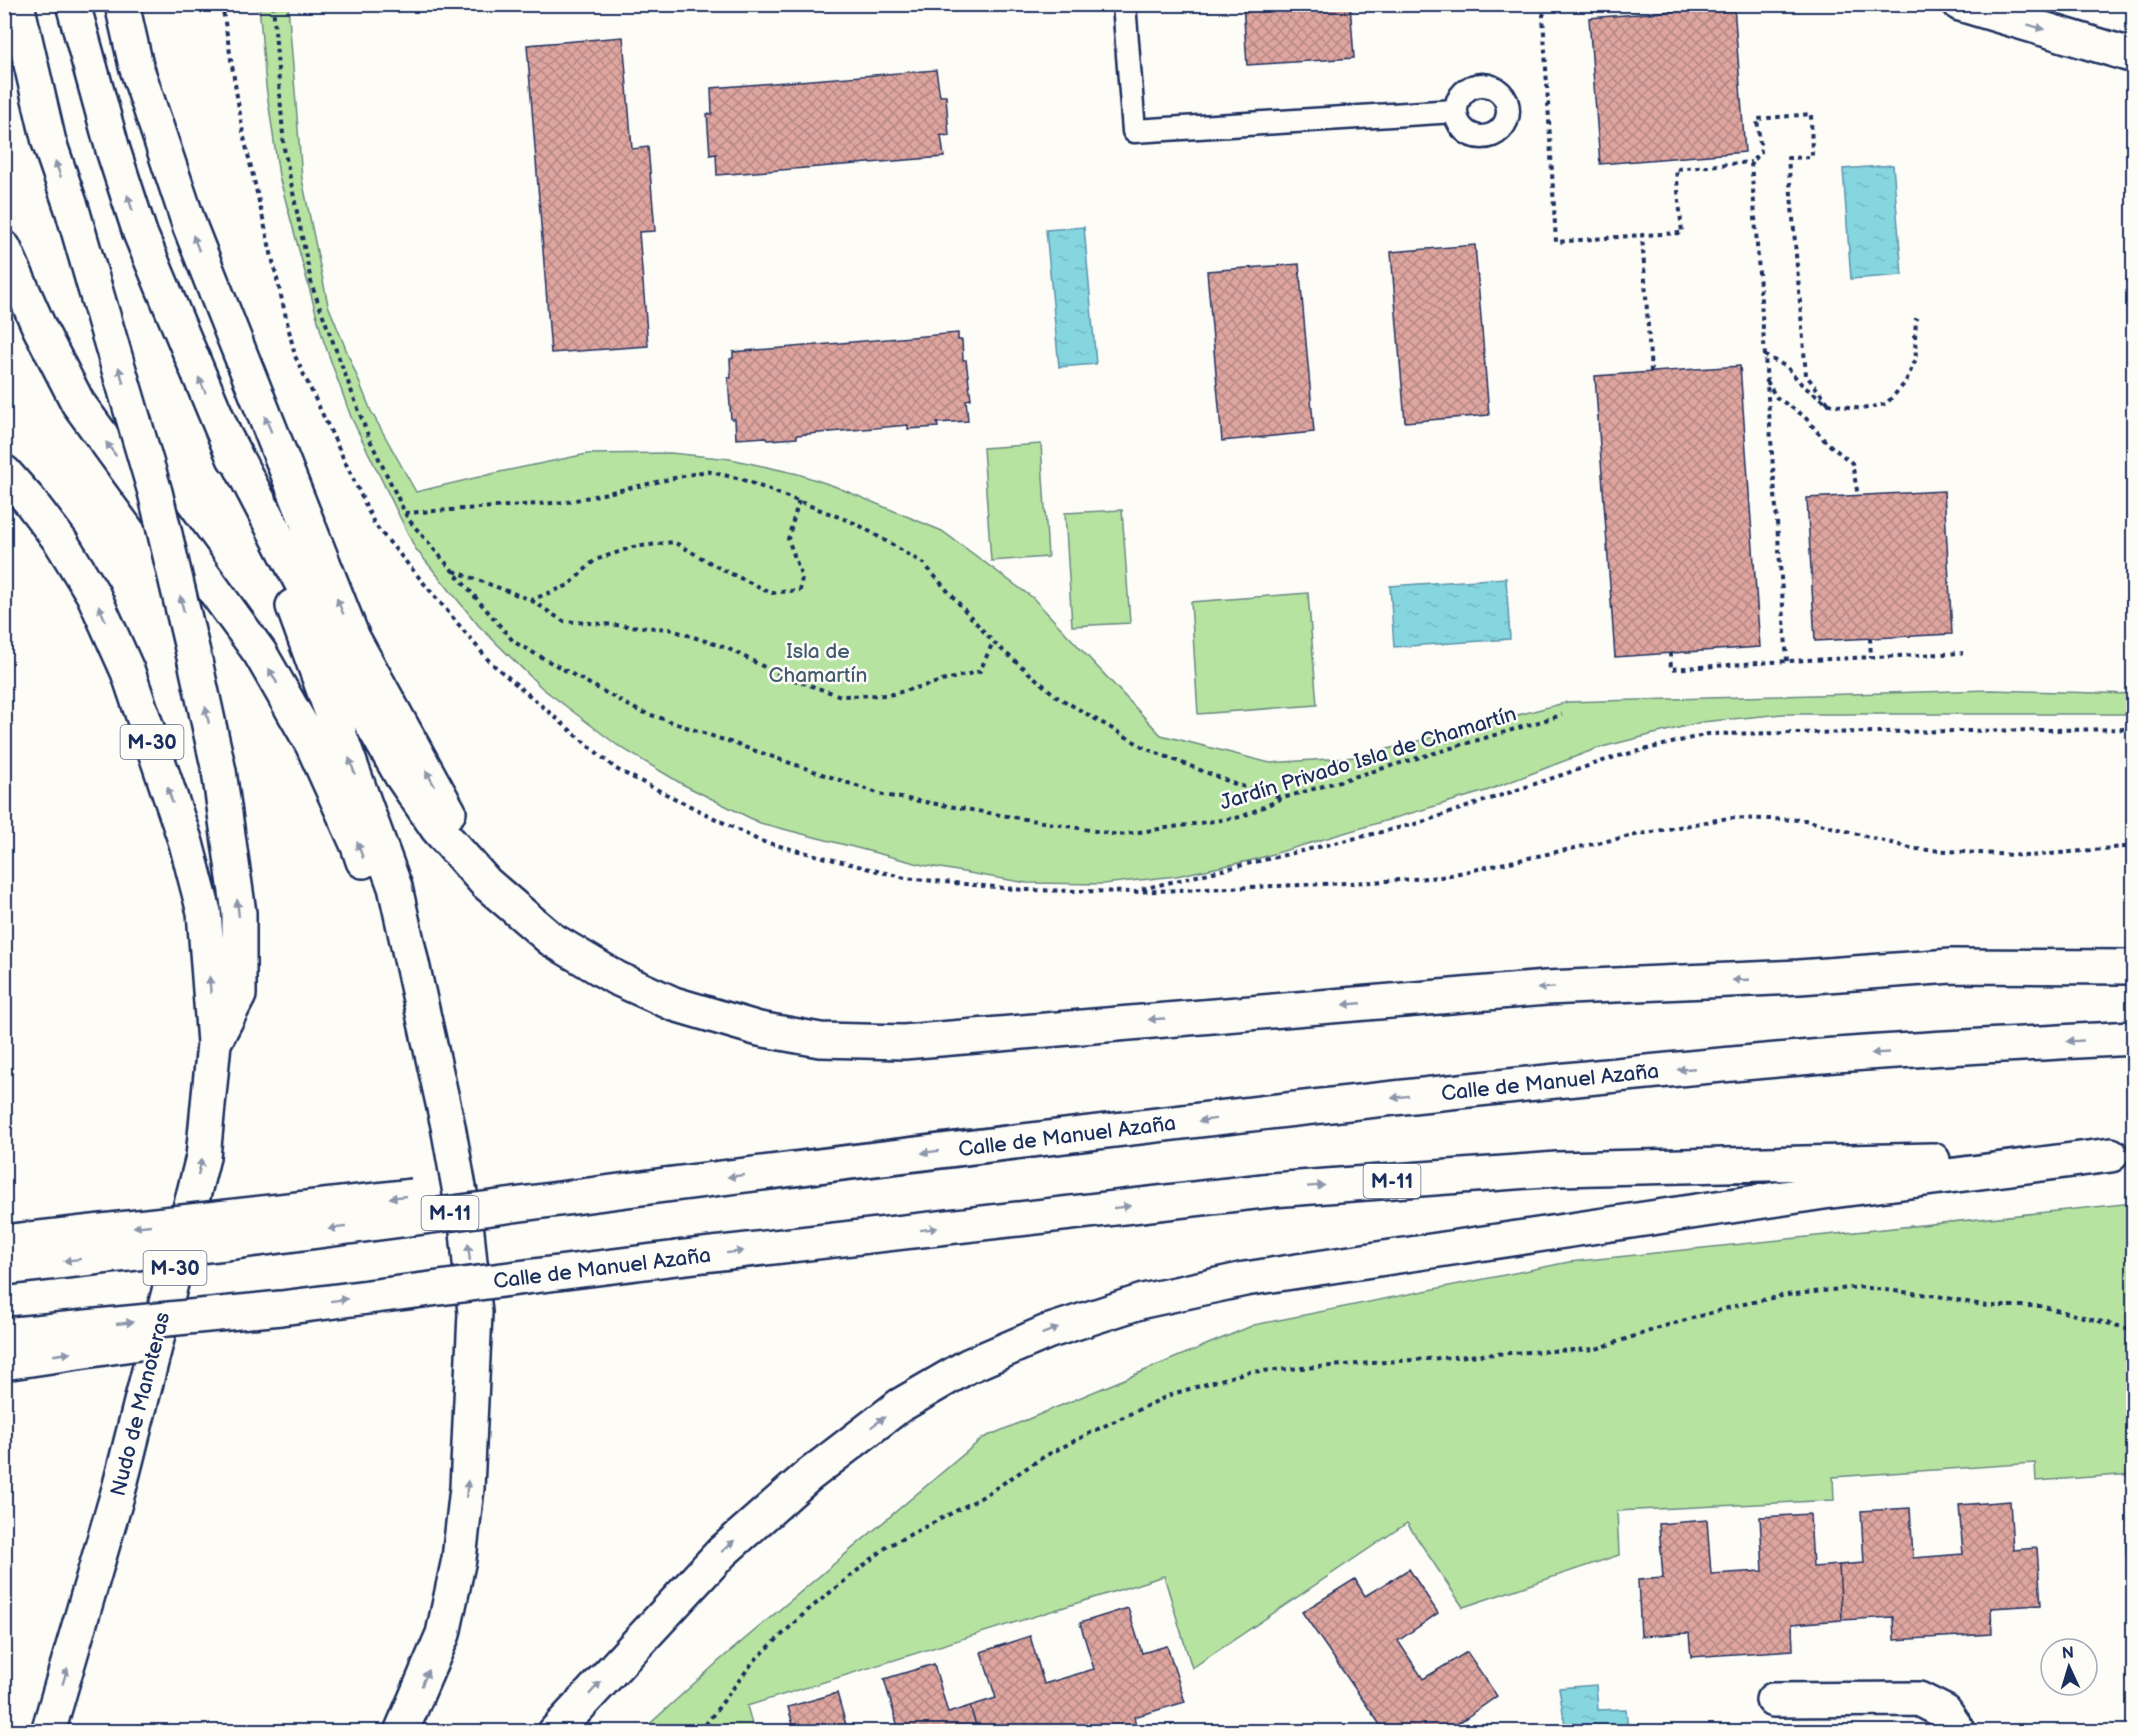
<svg xmlns="http://www.w3.org/2000/svg" width="2138" height="1736" font-family="'Balsamiq Sans',sans-serif">
	<style>
		.park { fill: #b7e3a1; stroke: #698980; stroke-width: 1.5 }
		.water { fill: url(#water-ripples); stroke: #5b93ac; stroke-width: 1.5 }
		.building { fill: url(#building-cross-hatch); stroke: #1b2f5e; stroke-width: 1.5 }
		.lines { fill: none; stroke-linecap: round; stroke-linejoin: round }
		.lane-casing { stroke: #1b2f5e; stroke-width: 27 }
		.street-casing { stroke: #1b2f5e; stroke-width: 38 }
		.highway-casing { stroke: #1b2f5e; stroke-width: 38 }
		.path { stroke: #1b2f5e; stroke-width: 4; stroke-dasharray: 4.5 4.5; stroke-linecap: butt }
		.lane { stroke: #fdfcf7; stroke-width: 22 }
		.street { stroke: #fdfcf7; stroke-width: 33 }
		.highway { stroke: #fdfcf7; stroke-width: 33 }
		.highway-bridge-casing { stroke: #1b2f5e; stroke-width: 38; stroke-linecap: butt }
		.highway-bridge { stroke: #fdfcf7; stroke-width: 33 }
		.oneway { fill: #8c96aa }
		.labels { text-anchor: middle; stroke-width: 5; stroke-linejoin: round; paint-order: stroke }
		.shield { fill: #fdfcf7; stroke: #5f6c8c; stroke-width: 1.5 }
		.shield-label { font-size: 20px; font-weight: bold; fill: #1b2f5e }
		.park-label { font-size: 21px; fill: #425c6f; stroke: #fdfcf7 }
		.street-label { font-size: 21px; fill: #1b2f5e; stroke: #fdfcf7 }
	</style>
	<defs>
		<pattern id="water-ripples" width="26" height="14" patternUnits="userSpaceOnUse" patternTransform="scale(1.5)"><rect width="26" height="14" fill="#86d6e0"/><path d="M2 4q2-2 4 0t4 0M15 11q2-2 4 0t4 0" fill="none" stroke="#73b8c3"/></pattern>
		<pattern id="building-cross-hatch" width="8" height="8" patternUnits="userSpaceOnUse" patternTransform="scale(1.5)"><rect width="8" height="8" fill="#dfa59f"/><path d="M0 0l8 8M0 8l8-8" fill="none" stroke="#b48785"/></pattern>
	</defs>
	<rect width="100%" height="100%" fill="#fdfcf7"/>
	<filter id="ink" filterUnits="userSpaceOnUse"><feTurbulence type="fractalNoise" baseFrequency=".0167" numOctaves="2"/><feDisplacementMap in="SourceGraphic" scale="12" xChannelSelector="R" yChannelSelector="G"/><feConvolveMatrix kernelMatrix="1 2 1 2 8 2 1 2 1" color-interpolation-filters="sRGB"/></filter>
	<g filter="url(#ink)">
		<path class="park" d="M259,5H288L302,179L328,305L371,411L416,492L500,472L587,454L670,453L731,459L798,474L834,486L942,531L1033,598L1161,735L1270,763L1357,757L1568,702L1991,690L2133,694V714H1782L1702,722L1598,748L1486,791L1253,860L1176,876L1103,884L1027,883L923,865L760,823L682,784L617,745L542,688L479,626L415,548L351,417L323,339L279,176L266,86Z
			M1041,444L1048,557L991,561L983,448Z
			M1122,510L1130,623L1072,626L1065,513Z
			M1308,593L1317,705L1198,714L1191,602Z
			M2133,1203V1474L2036,1481L2035,1463L1833,1477L1834,1500L1617,1511L1619,1555L1463,1607L1407,1523L1192,1668L1164,1576L747,1706L754,1731H642L720,1660L983,1438L1254,1325L1569,1262Z"/>
		<path class="water" d="M1893,165L1902,275L1851,279L1843,169Z
			M1084,227L1096,364L1059,367L1046,230Z
			M1506,578L1510,639L1394,647L1390,586Z
			M1596,1685L1598,1710L1626,1709L1628,1731H1566L1559,1688Z"/>
		<path class="building" d="M1243,4H1350L1354,58L1247,65Z
			M1734,6L1745,152L1600,164L1589,18Z
			M623,37L632,149L648,147L655,231L639,232L648,346L551,353L527,45Z
			M936,70L940,96H946L949,136L941,135L944,157L717,175L716,154L710,155L707,114H712L711,88Z
			M1475,245L1489,415L1405,422L1391,252Z
			M1299,264L1314,432L1222,441L1207,271Z
			M958,333V340H962L963,360H966L971,399L966,400L968,421L937,423L938,427L908,429V425L797,435V438L768,440L766,437L736,439L735,419H731L728,378H731L730,359L733,358V352Z
			M1740,366L1760,647L1615,657L1595,376Z
			M1944,491L1952,634L1815,641L1807,498Z
			M2010,1501L2013,1550L2037,1548L2041,1605L1991,1608L1992,1634L1894,1640L1893,1617L1842,1620L1839,1565L1864,1563L1861,1511L1910,1508L1913,1558L1963,1554L1959,1505Z
			M1810,1514L1813,1567L1839,1565L1842,1620L1792,1624L1793,1650L1691,1657L1689,1633L1641,1636L1638,1580L1663,1578L1659,1524L1707,1520L1711,1574L1763,1571L1760,1517Z
			M2126,1544H2134V1600H2129Z
			M1409,1569L1438,1613L1398,1641L1423,1679L1467,1652L1497,1696L1456,1725L1461,1732H1385L1302,1612L1355,1579L1365,1596Z
			M1128,1608L1142,1653L1167,1646L1185,1702L1134,1717L1138,1732H978L970,1706L996,1698L981,1652L1030,1636L1044,1684L1094,1669L1080,1623Z
			M934,1664L948,1713L970,1706L978,1732H882L898,1727L884,1679Z
			M837,1693L848,1732H795L788,1707Z"/>
		<g class="lines">
			<defs>
				<path id="lane" d="M1124,4L1134,131L1455,111
					M1456 111a26 26 0 1 1 52 0a26 26 0 1 1-52 0Z"/>
				<path id="street" d="M1960,4L2134,56
					M1773,1700L1919,1699L1945,1712L1959,1732"/>
				<path id="highway" d="M17,4L49,142L72,209L94,285
					M73,4L113,150L140,233L234,458
					M122,4L136,66L190,227L353,638L449,812
					M4,248L39,327L78,403L260,653L312,744L358,846L363,861
					M226,438L341,659L365,712L401,775L437,828L486,883L551,939L616,978L674,1004L759,1029L820,1040L904,1042L1546,988L1799,977L1951,966L2134,967
					M4,472L29,500L61,542L93,594L128,672L186,843L204,912L214,1043L203,1157L119,1489L48,1732
					M293,606L395,887L448,1126L467,1232L475,1313L467,1488L459,1559L443,1634L401,1732
					M195,661L219,771L239,913V995L214,1043
					M665,1185C1051,1137 1436,1089 1823,1056C1926,1048 2030,1044 2134,1038
					M677,1258L1272,1190L1557,1169L1933,1160
					M555,1732L722,1552L808,1476L899,1406L968,1366L1047,1332L1143,1301L1245,1279L1824,1192L2111,1155"/>
			</defs>
			<use href="#lane" class="lane-casing"/>
			<use href="#street" class="street-casing"/>
			<use href="#highway" class="highway-casing"/>
			<path class="path" d="M222,4L243,133L295,356L375,525L490,662L616,769L760,841L905,878L1024,890L1132,892L1372,882L1441,877L1630,836L1728,818L1805,820L1914,849L2029,856L2134,846
				M273,4L284,148L312,286L369,438L408,519L514,642L637,710L883,795L1119,835L1241,817L1283,798L1562,715
				M1546,4L1543,16L1556,242L1642,235
				M1764,355L1787,367L1803,386L1829,404L1862,409L1886,404L1905,383L1916,359L1915,338L1916,318
				M1651,372L1642,235L1682,233L1676,169L1751,162
				M1767,381L1776,397L1804,416L1826,442L1852,463L1858,496
				M405,513L567,502L706,471L741,479L857,524L923,563L993,642L1056,696L1147,749L1238,785L1283,798
				M454,571L531,600L569,585L595,560L633,547L674,542L721,569L772,593L800,590L802,577L788,539L799,500
				M531,600L563,621L669,629L727,648L780,675L841,696L889,695L980,671L993,642
				M1870,638L1871,658
				M1670,653L1671,669L1787,661L1963,653
				M1787,661L1751,162L1761,152L1757,119L1811,114L1812,157L1788,158L1806,375L1829,404
				M1142,889L1419,823L1615,757L1708,734L2134,729
				M700,1732L753,1662L807,1611L888,1546L979,1499L1045,1456L1100,1428L1172,1394L1248,1372L1509,1353L1596,1349L1668,1325L1735,1306L1786,1295L1860,1287L1938,1296L1987,1306H2040L2134,1330"/>
			<use href="#lane" class="lane"/>
			<use href="#street" class="street"/>
			<use href="#highway" class="highway"/>
			<defs>
				<path id="highway-bridge" d="M94,285L155,492L195,661
					M4,1242L413,1196
					M4,1268L234,1242L665,1185
					M4,1335L281,1308L677,1258
					M4,1363L139,1343"/>
			</defs>
			<use href="#highway-bridge" class="highway-bridge-casing"/>
			<use href="#highway-bridge" class="highway-bridge"/>
		</g>
		<defs><path id="oneway-solid" d="M-6-.8H1V-3.2L6.5 0L1 3.2V.8H-6Z" transform="scale(1.5)"/></defs>
		<g class="oneway">
			<use href="#oneway-solid" transform="translate(2036 27) rotate(17)"/>
			<use href="#oneway-solid" transform="translate(58 169) rotate(-109)"/>
			<use href="#oneway-solid" transform="translate(130 203) rotate(-108)"/>
			<use href="#oneway-solid" transform="translate(196 243) rotate(-111)"/>
			<use href="#oneway-solid" transform="translate(121 375) rotate(-106)"/>
			<use href="#oneway-solid" transform="translate(202 385) rotate(-114)"/>
			<use href="#oneway-solid" transform="translate(268 424) rotate(-112)"/>
			<use href="#oneway-solid" transform="translate(111 449) rotate(-126)"/>
			<use href="#oneway-solid" transform="translate(182 604) rotate(-103)"/>
			<use href="#oneway-solid" transform="translate(340 606) rotate(-112)"/>
			<use href="#oneway-solid" transform="translate(102 613) rotate(-114)"/>
			<use href="#oneway-solid" transform="translate(273 676) rotate(-119)"/>
			<use href="#oneway-solid" transform="translate(207 715) rotate(-102)"/>
			<use href="#oneway-solid" transform="translate(352 766) rotate(-110)"/>
			<use href="#oneway-solid" transform="translate(430 778) rotate(-119)"/>
			<use href="#oneway-solid" transform="translate(170 795) rotate(-108)"/>
			<use href="#oneway-solid" transform="translate(360 850) rotate(-110)"/>
			<use href="#oneway-solid" transform="translate(238 908) rotate(-96)"/>
			<use href="#oneway-solid" transform="translate(1741 980) rotate(178)"/>
			<use href="#oneway-solid" transform="translate(210 985) rotate(-94)"/>
			<use href="#oneway-solid" transform="translate(1546 988) rotate(176)"/>
			<use href="#oneway-solid" transform="translate(1352 1004) rotate(175)"/>
			<use href="#oneway-solid" transform="translate(1157 1019) rotate(175)"/>
			<use href="#oneway-solid" transform="translate(2075 1041) rotate(177)"/>
			<use href="#oneway-solid" transform="translate(1880 1053) rotate(177)"/>
			<use href="#oneway-solid" transform="translate(1686 1069) rotate(175)"/>
			<use href="#oneway-solid" transform="translate(1400 1097) rotate(173)"/>
			<use href="#oneway-solid" transform="translate(1207 1120) rotate(173)"/>
			<use href="#oneway-solid" transform="translate(930 1152) rotate(173)"/>
			<use href="#oneway-solid" transform="translate(200 1167) rotate(-76)"/>
			<use href="#oneway-solid" transform="translate(736 1176) rotate(173)"/>
			<use href="#oneway-solid" transform="translate(1316 1186) rotate(-4)"/>
			<use href="#oneway-solid" transform="translate(398 1197) rotate(174)"/>
			<use href="#oneway-solid" transform="translate(1122 1207) rotate(-7)"/>
			<use href="#oneway-solid" transform="translate(142 1226) rotate(174)"/>
			<use href="#oneway-solid" transform="translate(337 1228) rotate(173)"/>
			<use href="#oneway-solid" transform="translate(929 1229) rotate(-7)"/>
			<use href="#oneway-solid" transform="translate(469 1252) rotate(-96)"/>
			<use href="#oneway-solid" transform="translate(735 1252) rotate(-7)"/>
			<use href="#oneway-solid" transform="translate(72 1260) rotate(173)"/>
			<use href="#oneway-solid" transform="translate(339 1300) rotate(-7)"/>
			<use href="#oneway-solid" transform="translate(125 1323) rotate(-6)"/>
			<use href="#oneway-solid" transform="translate(1050 1331) rotate(-20)"/>
			<use href="#oneway-solid" transform="translate(62 1354) rotate(-8)"/>
			<use href="#oneway-solid" transform="translate(878 1422) rotate(-37)"/>
			<use href="#oneway-solid" transform="translate(467 1489) rotate(-85)"/>
			<use href="#oneway-solid" transform="translate(728 1546) rotate(-42)"/>
			<use href="#oneway-solid" transform="translate(65 1676) rotate(-73)"/>
			<use href="#oneway-solid" transform="translate(425 1678) rotate(-68)"/>
			<use href="#oneway-solid" transform="translate(595 1688) rotate(-48)"/>
		</g>
	</g>
	<g class="labels">
		<g class="shield">
			<rect x="120.5" y="725" width="63" height="34" rx="4.5"/>
			<rect x="1363.5" y="1164" width="57" height="34" rx="4.5"/>
			<rect x="421.5" y="1196" width="57" height="34" rx="4.5"/>
			<rect x="143.5" y="1251" width="63" height="34" rx="4.5"/>
		</g>
		<g class="shield-label">
			<text x="152" y="749">M-30</text>
			<text x="1392" y="1188">M-11</text>
			<text x="450" y="1220">M-11</text>
			<text x="175" y="1275">M-30</text>
		</g>
		<g class="park-label">
			<text x="818" y="658">Isla de<tspan x="818" dy="24">Chamartín</tspan></text>
		</g>
		<g class="street-label">
			<text transform="translate(1368 758) rotate(-17)" y="7">Jardín Privado Isla de Chamartín</text>
			<text transform="translate(1550 1082) rotate(-6)" y="7">Calle de Manuel Azaña</text>
			<text transform="translate(1067 1136) rotate(-7)" y="7">Calle de Manuel Azaña</text>
			<text transform="translate(602 1268) rotate(-7)" y="7">Calle de Manuel Azaña</text>
			<text transform="translate(140 1404) rotate(-76)" y="7">Nudo de Manoteras</text>
		</g>
	</g>
	<rect width="2138" height="1736" fill="none" stroke="#fdfcf7" stroke-width="24"/>
	<rect x="12" y="12" width="2114" height="1712" fill="none" stroke="#1b2f5e" stroke-width="2" filter="url(#ink)"/>
	<g transform="translate(2069 1667) rotate(356)"><circle r="28" fill="#fdfcf7" stroke="#a3aaba" stroke-width="1.5"/>
	<path d="M0-4.5L10 22L0 15L-10 22Z" fill="#1b2f5e"/>
	<text y="-9" font-size="16" font-weight="bold" text-anchor="middle" fill="#1b2f5e">N</text>
	</g>
</svg>
